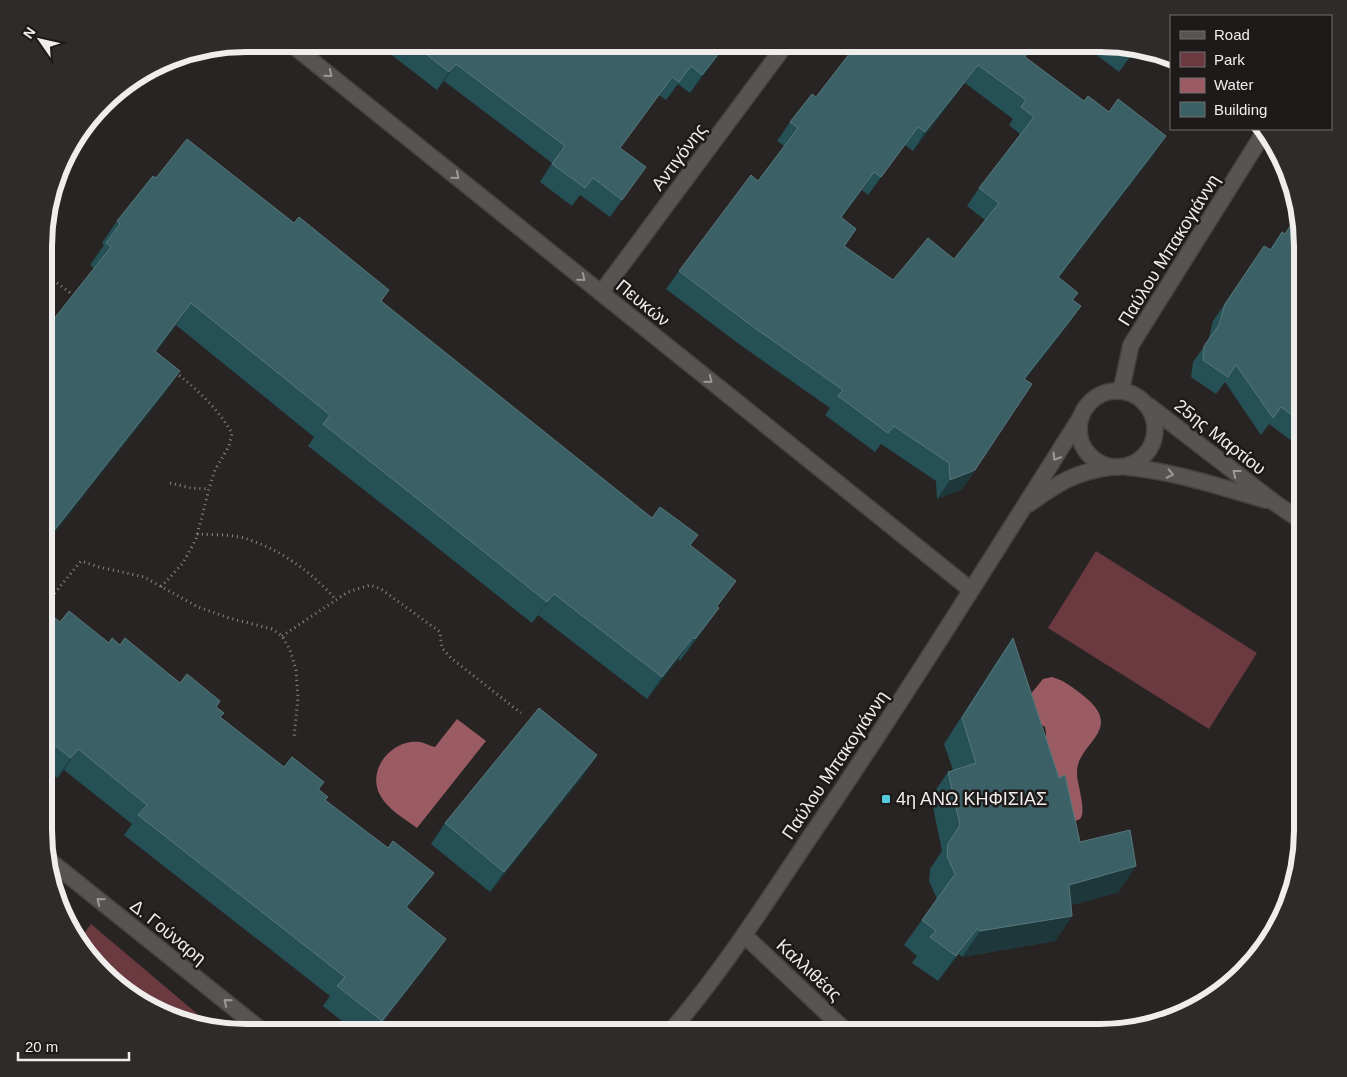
<svg xmlns="http://www.w3.org/2000/svg" width="1347" height="1077" font-family="Helvetica,sans-serif">
	<style>
		.green { fill: #6b3a40 }
		.water { fill: #9a5b63 }
		.lines { fill: none; stroke-linecap: round; stroke-linejoin: round }
		.street-casing { stroke: #474343; stroke-width: 18 }
		.secondary-casing { stroke: #474343; stroke-width: 18 }
		.path { stroke: #8b8888; stroke-width: 3; stroke-dasharray: 1 4; stroke-linecap: butt }
		.street { stroke: #595454; stroke-width: 15 }
		.secondary { stroke: #595454; stroke-width: 15 }
		.wall { fill: #255055; fill-rule: evenodd }
		.shaded-wall { fill: #1d373b }
		.building { fill: #3b6166; stroke: #57777b; fill-rule: evenodd }
		.oneway { stroke: #9d9999 }
		.poi-dot { fill: #53cbda; stroke: #1e1a1a; stroke-width: 2 }
		.labels { text-anchor: middle; stroke-width: 5; stroke-linejoin: round; paint-order: stroke }
		.street-label { font-size: 18px; fill: #f0eded; stroke: #1e1a1a }
		.poi-label { font-size: 18px; fill: #f0eded; stroke: #1e1a1a; text-anchor: start }
		.rim { fill: none; stroke: #f0eded; stroke-width: 6 }
	</style>
	<rect width="100%" height="100%" fill="#282424"/>
	<path class="green" d="M1096,551L1257,653L1209,729L1048,628Z
		M91,924L214,1028L169,1018L113,983L80,939Z"/>
	<path class="water" d="M1052,677C1064,680 1075,689 1085,697C1126,731 1075,743 1077,774C1077,783 1087,812 1080,819C1078,820 1075,821 1073,822L1044,757L1046,733L1045,727L1035,720L1030,695L1043,679Z
		M457,719L486,741L417,828C405,819 387,809 380,795C366,769 393,738 420,742C425,743 430,746 435,747Z"/>
	<g class="lines">
		<defs>
			<path id="street" d="M601,293L786,44
				M1121,391L1131,345L1263,134
				M744,935L848,1033"/>
			<path id="secondary" d="M291,44L971,590
				M1079 429a38 38 0 1 1 76 0a38 38 0 1 1-76 0Z
				M1149,406L1275,503L1303,522
				M1126,467C1174,471 1220,487 1266,500
				M1029,504C1058,483 1075,472 1111,467
				M49,860L265,1033
				M669,1033C722,972 765,904 810,837C904,699 992,557 1082,415"/>
		</defs>
		<use href="#street" class="street-casing"/>
		<use href="#secondary" class="secondary-casing"/>
		<path class="path" d="M57,283L76,297
			M170,483L191,488L209,489
			M197,534C212,535 229,534 244,538C280,549 312,572 336,600
			M161,587L183,563L196,539L209,489L215,470L229,446L232,433C217,408 197,389 175,372
			M45,605L81,561L99,567L144,577L198,607L229,618L272,629L282,636L290,650L296,670L298,698L294,738
			M282,636L348,592L370,585L381,589L440,632L442,648L451,658L521,713"/>
		<use href="#street" class="street"/>
		<use href="#secondary" class="secondary"/>
	</g>
	<path class="wall" d="M388,44H727L690,93L678,84L666,100L659,95L620,148L646,167L610,217L580,195L572,206L540,182L552,163L444,81L437,90L384,49Z
		M857,44L1025,57L1154,154L1058,278L1078,293L1073,300L1081,306L1068,325L1025,379L975,470L962,489L937,499L936,481L881,444L875,452L825,415L830,408L739,344L666,289L679,271L758,181L784,146L777,141L790,122L816,97ZM965,83L1013,119L1009,125L1020,134L979,188L967,206L985,220L954,259L893,280L845,246L856,229L841,218L862,190L868,195L905,145L913,151Z
		M1082,44H1113L1136,49L1119,72Z
		M117,221L381,302L652,518L690,546L718,606L704,629L680,661L678,659L647,699L538,615L532,623L419,533L308,446L314,437L176,325L156,352L165,393L94,268L90,265L104,245L102,243Z
		M1282,232L1303,247V449L1269,424L1261,435L1225,382L1216,394L1191,377L1193,362L1208,341L1213,321L1253,262L1270,249Z
		M45,620L60,622L109,643L120,645L180,683L216,707L220,717L284,767L324,782L319,790L325,800L388,848L434,873L407,908L432,959L374,1033H357L323,1006L330,996L124,835L132,824L64,770L57,778L44,768Z
		M1013,638L1080,842L1119,892L1071,905L1072,916L1055,941L962,957L959,954L938,981L912,963L917,956L904,945L937,899L929,881L930,869L942,851L931,797L948,772L953,770L944,744L996,663Z
		M597,755L583,776L490,892L431,844L445,823Z"/>
	<path class="shaded-wall" d="M726,44H727L690,93L702,75Z
		M1135,49H1136L1119,72Z
		M456,64L444,81L437,90L449,72Z
		M978,65L965,83L913,151L925,132Z
		M99,112L91,123L70,149L71,146Z
		M918,127L905,145L868,195L881,177Z
		M1166,136L1154,154L1045,296L1058,277Z
		M874,172L862,190L828,236L841,217Z
		M191,303L176,325L140,373L155,351Z
		M1081,306L1068,325L1011,397L1024,379Z
		M180,371L165,393L45,545V542Z
		M975,470L962,489L937,499L950,480Z
		M736,581L721,602L702,627L717,606Z
		M554,594L538,615L532,623L547,602Z
		M719,608L704,629L680,661L695,639Z
		M693,637L678,659L647,699L662,677Z
		M78,749L64,770L57,778L71,758Z
		M597,755L583,776L490,892L504,872Z
		M1136,866L1119,892L1052,910L1069,885Z
		M434,873L419,893L392,927L406,907Z
		M1072,916L1055,941L962,957L980,931Z
		M977,929L959,954L938,981L956,956Z
		M446,939L432,959L374,1033L382,1021Z"/>
	<path class="building" d="M413,44H726L702,75L691,66L679,82L672,77L620,148L646,167L622,200L593,178L585,188L552,164L565,146L456,64L449,72Z
		M857,44H1033L1025,57L1084,101L1088,96L1109,112L1118,99L1166,136L1058,277L1078,293L1072,300L1081,306L1024,379L1032,384L975,470L950,480L949,463L894,426L888,433L838,396L843,390L752,326L679,271L751,175L758,181L798,128L790,122L812,94L816,97ZM978,65L1026,100L1021,107L1034,117L979,188L999,203L954,259L928,238L893,280L844,246L856,229L841,217L874,172L881,177L918,127L925,132Z
		M1122,46L1135,49L1132,54Z
		M187,139L294,223L299,217L389,290L381,301L652,518L660,507L698,535L690,545L736,581L717,606L719,608L695,639L693,637L662,677L554,594L547,602L434,512L323,424L330,415L191,303L155,351L180,371L45,542V330L111,247L106,243L120,224L117,221L153,176L156,178Z
		M1296,217L1298,218L1303,247V423L1281,407L1273,418L1236,365L1228,377L1203,360L1204,346L1219,325L1225,304L1264,246L1271,250L1282,232L1285,234Z
		M69,611L109,643L112,638L120,645L125,638L180,683L187,674L220,701L216,707L224,713L220,717L284,767L292,757L324,782L318,789L328,797L325,800L388,848L393,841L434,873L406,907L446,939L382,1021L337,986L345,977L138,815L147,805L78,749L71,758L44,737L45,620L50,614L60,622Z
		M1013,638L1059,778L1065,775L1080,842L1130,830L1136,866L1069,885L1072,916L980,931L977,929L956,956L930,937L936,931L922,920L955,874L947,856L948,844L960,825L948,772L976,763L962,718Z
		M539,708L597,755L504,872L445,823Z"/>
	<defs><path id="oneway-chevron" d="M-2-3.5L2.5 0L-2 3.5" fill="none" stroke-width="1.6" stroke-linecap="round" stroke-linejoin="round" transform="scale(1.25)"/></defs>
	<g class="oneway">
		<use href="#oneway-chevron" transform="translate(329 74) rotate(39)"/>
		<use href="#oneway-chevron" transform="translate(456 176) rotate(39)"/>
		<use href="#oneway-chevron" transform="translate(582 278) rotate(39)"/>
		<use href="#oneway-chevron" transform="translate(709 380) rotate(39)"/>
		<use href="#oneway-chevron" transform="translate(1056 457) rotate(122)"/>
		<use href="#oneway-chevron" transform="translate(1236 473) rotate(-142)"/>
		<use href="#oneway-chevron" transform="translate(1170 474) rotate(12)"/>
		<use href="#oneway-chevron" transform="translate(100 901) rotate(-141)"/>
		<use href="#oneway-chevron" transform="translate(227 1002) rotate(-141)"/>
	</g>
	<rect class="poi-dot" x="881" y="794" width="10" height="10" rx="2.5"/>
	<g class="labels">
		<g class="street-label">
			<text transform="translate(679 157) rotate(-53)" y="6">Αντιγόνης</text>
			<text transform="translate(1169 250) rotate(-58)" y="6">Παύλου Μπακογιάννη</text>
			<text transform="translate(643 303) rotate(39)" y="6">Πευκών</text>
			<text transform="translate(1220 437) rotate(38)" y="6">25ης Μαρτίου</text>
			<text transform="translate(835 765) rotate(-56)" y="6">Παύλου Μπακογιάννη</text>
			<text transform="translate(168 932) rotate(39)" y="6">Δ. Γούναρη</text>
			<text transform="translate(809 970) rotate(43)" y="6">Καλλιθέας</text>
		</g>
		<g class="poi-label">
			<text x="896" y="805">4η ΑΝΩ ΚΗΦΙΣΙΑΣ</text>
		</g>
	</g>
	<path d="M0 0H1347V1077H0ZM246 52H1100A194 194 0 0 1 1294 246V830A194 194 0 0 1 1100 1024H246A194 194 0 0 1 52 830V246A194 194 0 0 1 246 52Z" fill="#2f2b2b" fill-rule="evenodd"/>
	<path class="rim" d="M246 52H1100A194 194 0 0 1 1294 246V830A194 194 0 0 1 1100 1024H246A194 194 0 0 1 52 830V246A194 194 0 0 1 246 52Z"/>
	<rect x="1170" y="15" width="162" height="115" fill="#1e1a1a" stroke="#726e6e"/>
	<rect x="1180" y="31" width="25" height="8" fill="#595454" stroke="#726e6e"/>
	<text x="1214" y="40" font-size="15" fill="#f0eded">Road</text>
	<rect x="1180" y="52" width="25" height="15" fill="#6b3a40" stroke="#726e6e"/>
	<text x="1214" y="65" font-size="15" fill="#f0eded">Park</text>
	<rect x="1180" y="78" width="25" height="15" fill="#9a5b63" stroke="#726e6e"/>
	<text x="1214" y="90" font-size="15" fill="#f0eded">Water</text>
	<rect x="1180" y="102" width="25" height="15" fill="#3b6166" stroke="#726e6e"/>
	<text x="1214" y="115" font-size="15" fill="#f0eded">Building</text>
	<g transform="translate(40 40) rotate(304)" stroke="#1e1a1a" stroke-width="4" paint-order="stroke">
	<path d="M0-4L9 19L0 12L-9 19Z" fill="#f0eded"/>
	<text y="-8" font-size="14" font-weight="bold" text-anchor="middle" fill="#f0eded">N</text>
	</g>
	<path d="M18 1052v8h111v-8" fill="none" stroke="#f0eded" stroke-width="2.5"/>
	<text x="25" y="1052" font-size="15" fill="#f0eded" stroke="#1e1a1a" stroke-width="4" paint-order="stroke">20 m</text>
</svg>
